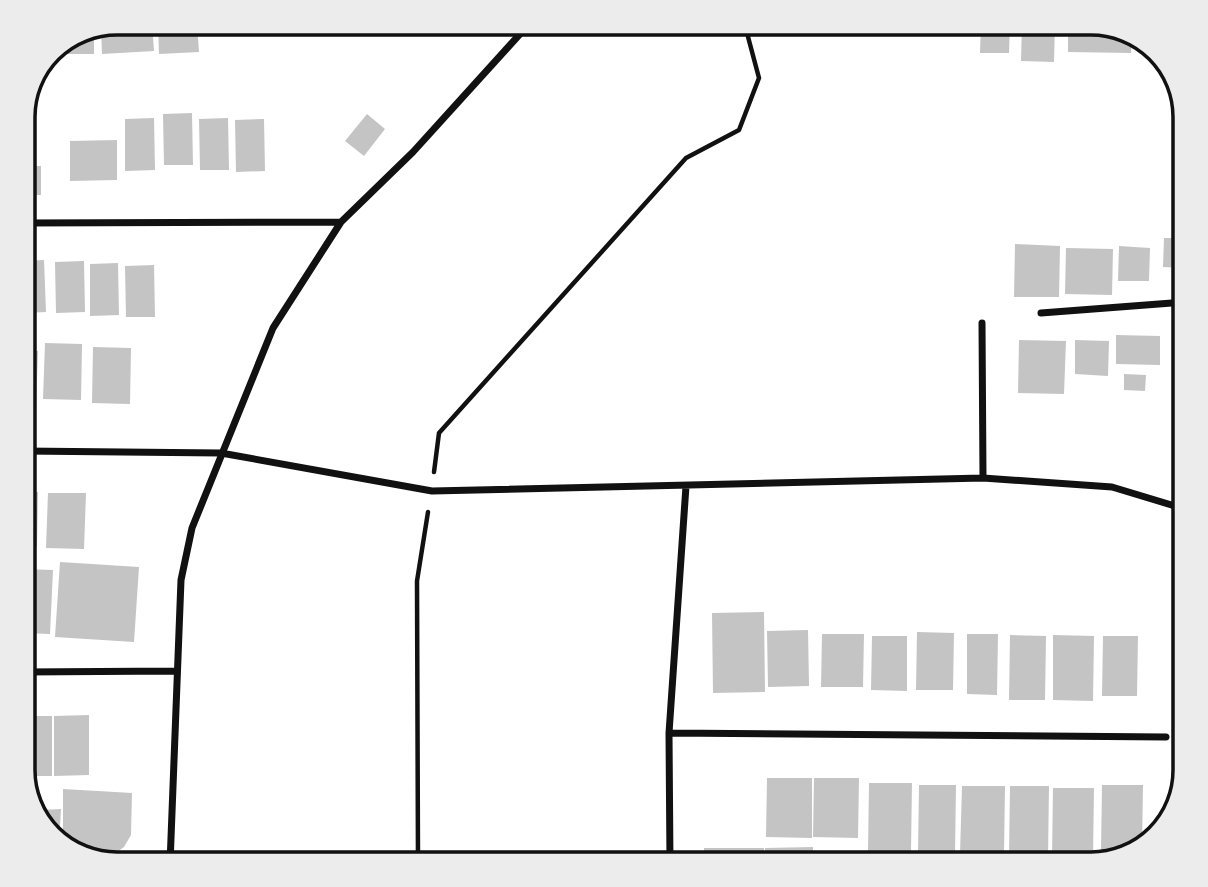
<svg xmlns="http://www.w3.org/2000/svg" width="1208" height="887" font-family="'PT Sans',sans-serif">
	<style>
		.building { fill: #c4c4c4 }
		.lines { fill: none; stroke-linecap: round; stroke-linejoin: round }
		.path { stroke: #111; stroke-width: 4.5 }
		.minor { stroke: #111; stroke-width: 7 }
		.rim { fill: none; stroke: #111; stroke-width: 3.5 }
	</style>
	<rect width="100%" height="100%" fill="#fff"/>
	<path class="building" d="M117,23H152L154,51L102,54L101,29Z
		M158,23H197L199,52L159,54Z
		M981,23H1010L1009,53H980Z
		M1068,23H1092L1132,36L1131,53L1068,52Z
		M1022,24H1055L1054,62L1021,61Z
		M94,31V54H51L54,46Z
		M192,113L193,165H164L163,114Z
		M367,114L385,129L364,156L345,141Z
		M154,118L155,170L125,171V119Z
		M228,118L229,170H200L199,119Z
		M264,119L265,171L236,172L235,120Z
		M117,140V180L70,181V141Z
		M23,166H41V195H23Z
		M1164,238H1185V268L1163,267Z
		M1015,244L1060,246L1059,297H1014Z
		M1119,246L1150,248L1149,281H1118Z
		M1066,248L1113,249L1112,295L1065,294Z
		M44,260L46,312L23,313V261Z
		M84,261L85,312L56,313L55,262Z
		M118,263L119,315L90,316V264Z
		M154,265L155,317H126L125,266Z
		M1176,330H1185V357H1176Z
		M1116,335L1160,336V365L1116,364Z
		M1019,340L1066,341L1064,394L1018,393Z
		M1075,340L1109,341L1108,376L1075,374Z
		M45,343L82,344L81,400L43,399Z
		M93,347L131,348L130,404L92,403Z
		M23,350L38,351L36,407L23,406Z
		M1176,367H1185V391H1176Z
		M1124,374L1146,375L1145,391L1124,390Z
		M23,492H38L37,547H23Z
		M48,493H86L84,549L46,548Z
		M60,562L139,567L134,642L55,637Z
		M23,569L53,570L50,634L23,633Z
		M764,612L765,692L713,693L712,613Z
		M808,630L809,686L768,687L767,631Z
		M917,632L954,633L953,690H916Z
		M822,634H864L863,687H821Z
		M967,634H998L997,695L967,694Z
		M1010,635L1046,636L1045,700H1009Z
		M1053,635L1094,636L1093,701L1053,700Z
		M872,636H907V691L871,690Z
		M1103,636H1138L1137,696H1102Z
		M89,715V775L54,776V716Z
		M23,716H52V776H23Z
		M767,778H812V838L766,837Z
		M814,778H859L858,838L813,837Z
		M869,783H912L911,851H868Z
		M919,785H956L955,853H918Z
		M1102,785H1143L1142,847L1136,852L1101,851Z
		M962,786H1005L1004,854H960Z
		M1010,786H1049L1048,856H1009Z
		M1053,788H1094L1093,858L1052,857Z
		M63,789L132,793L131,835L124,847L109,858H97L63,846Z
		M61,809L59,844L41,810Z
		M813,847V864H765V848Z
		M704,848H764V864H704Z
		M859,860H903V864H860Z"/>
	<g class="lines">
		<path class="path" d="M434,472L439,433L686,158L739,130L759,78L747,33L716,23
			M418,864L417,581L428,512"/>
		<path class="minor" d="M23,223L341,222
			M1041,313L1185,302
			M982,323L983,478
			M23,451L221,453L432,491L983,478L1112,487L1185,509
			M23,672L176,671
			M669,733L1166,737
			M170,864L181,580L192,528L273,328L341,222L413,152L530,23
			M670,864L669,733L686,486"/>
	</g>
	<path d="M0 0H1208V887H0ZM117 35H1091A82 82 0 0 1 1173 117V770A82 82 0 0 1 1091 852H117A82 82 0 0 1 35 770V117A82 82 0 0 1 117 35Z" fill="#ececec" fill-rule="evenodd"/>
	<path class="rim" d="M117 35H1091A82 82 0 0 1 1173 117V770A82 82 0 0 1 1091 852H117A82 82 0 0 1 35 770V117A82 82 0 0 1 117 35Z"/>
</svg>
